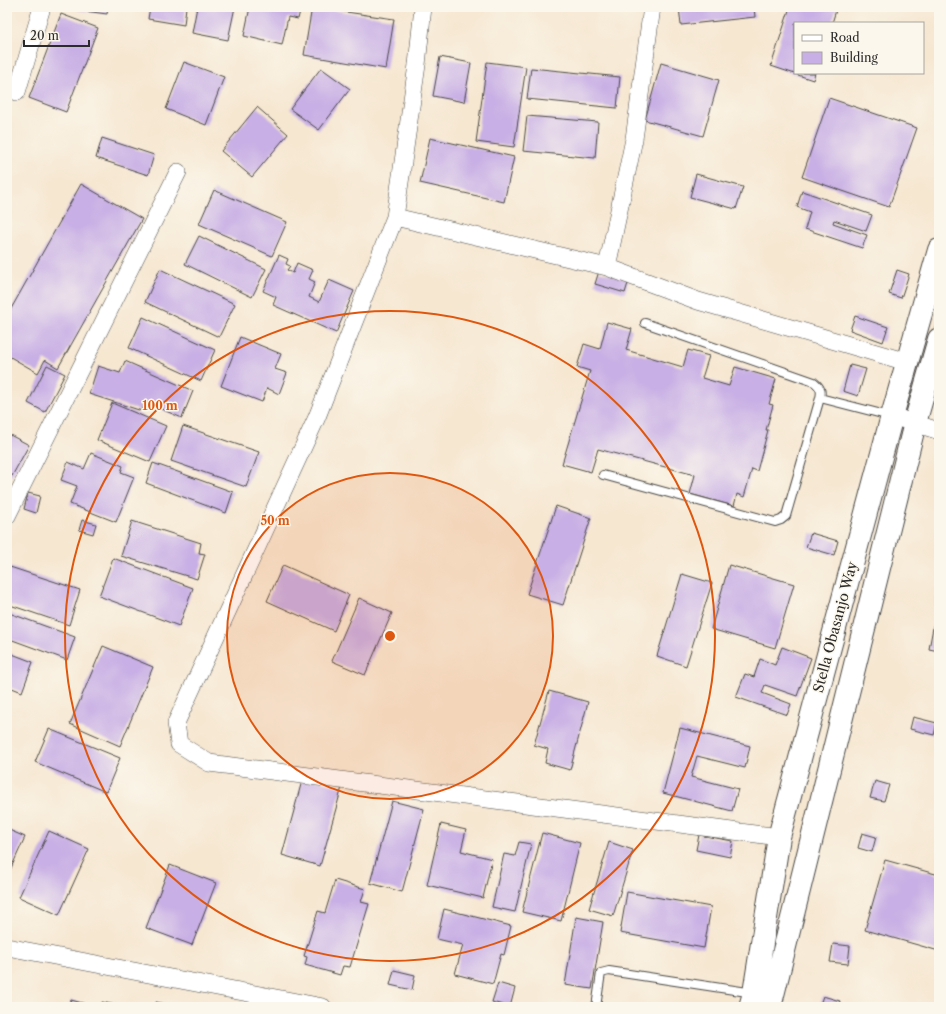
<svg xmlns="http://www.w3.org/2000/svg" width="946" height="1014" font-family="'Libre Caslon Text',serif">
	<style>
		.building { fill: #c8afe5 }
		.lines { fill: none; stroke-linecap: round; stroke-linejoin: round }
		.lane-casing { stroke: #494744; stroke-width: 10 }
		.street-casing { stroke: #494744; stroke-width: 18 }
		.secondary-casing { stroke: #494744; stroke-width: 24 }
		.lane { stroke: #fff; stroke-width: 8 }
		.street { stroke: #fff; stroke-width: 17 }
		.secondary { stroke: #fff; stroke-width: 22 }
		.ring { fill: none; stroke: #df570e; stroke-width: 2 }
		.labels { text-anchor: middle; stroke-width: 3; stroke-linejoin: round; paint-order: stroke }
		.street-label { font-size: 14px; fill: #2b2b2b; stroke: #fbf7ec }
		.centre { fill: #df570e; stroke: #fbf7ec; stroke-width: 2 }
		.ring-label { font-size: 12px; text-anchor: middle; font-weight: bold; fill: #df570e; stroke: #fbf7ec; stroke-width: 3; stroke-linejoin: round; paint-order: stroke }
	</style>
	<rect width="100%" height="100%" fill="#fbf7ec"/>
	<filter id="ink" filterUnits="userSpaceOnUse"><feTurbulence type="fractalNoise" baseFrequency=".025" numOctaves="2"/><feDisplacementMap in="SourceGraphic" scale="8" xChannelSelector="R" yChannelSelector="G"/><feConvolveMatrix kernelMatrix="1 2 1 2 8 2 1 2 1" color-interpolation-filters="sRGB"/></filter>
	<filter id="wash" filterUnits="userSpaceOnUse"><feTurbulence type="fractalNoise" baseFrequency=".012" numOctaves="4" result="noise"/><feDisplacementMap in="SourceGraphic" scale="16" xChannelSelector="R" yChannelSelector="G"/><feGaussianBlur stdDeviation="0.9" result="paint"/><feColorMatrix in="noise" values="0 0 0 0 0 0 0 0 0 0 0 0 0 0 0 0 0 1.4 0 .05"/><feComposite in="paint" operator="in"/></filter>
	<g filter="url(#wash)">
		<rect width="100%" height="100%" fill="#f6e7d1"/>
		<g id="blocks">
			<path class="building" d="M77,7H108L107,14L77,10Z
				M150,7H186L184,25L148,19Z
				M197,7H235L228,40L192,33Z
				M250,7H301L298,19L288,17L282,45L244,36Z
				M312,7L394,19L386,69L304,55Z
				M679,7H754L755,17L681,25Z
				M790,7H837L832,23H795V73H815L813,80L771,66Z
				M61,14L98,28L66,112L29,98Z
				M440,57L471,63L464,102L433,96Z
				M184,62L224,77L206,125L166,109Z
				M487,62L526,67L514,147L476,142Z
				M661,63L719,80L703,136L645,120Z
				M321,68L350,89L319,130L290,109Z
				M531,68L620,77L617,108L527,99Z
				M829,98L917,128L889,207L802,177Z
				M257,107L288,134L252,177L221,151Z
				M527,116L598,122L595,158L523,151Z
				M102,138L154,155L148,175L96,158Z
				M430,138L514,157L504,202L420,183Z
				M696,174L743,187L736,209L690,197Z
				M81,184L142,219L58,368L45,360L38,373L7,355V316Z
				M214,190L287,222L272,256L199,224Z
				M802,191L872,215L866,231L834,220L833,223L867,235L862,248L805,229L810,212L797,207Z
				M199,236L266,269L252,297L185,264Z
				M279,255L288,259L286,264L290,266L287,270L293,273L297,263L313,270L309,279L315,282L309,297L319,302L329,280L354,291L336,333L273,305L276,297L263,291Z
				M160,269L235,304L219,337L145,302Z
				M897,270L909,274L901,298L889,294Z
				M599,271L629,280L625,293L595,284Z
				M855,316L888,327L883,342L850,330Z
				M143,317L215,350L201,381L129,348Z
				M607,322L632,329L626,350L683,367L688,350L709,356L702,378L729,386L735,367L776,379L769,404L773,405L766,430H768L757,471L752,469L744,497L737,494L734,506L690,494L695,475L598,449L591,472L562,464L590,371L577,367L584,344L600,349Z
				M240,337L281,354L275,369L287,373L279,394L267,388L262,402L221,386Z
				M125,361L193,391L182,418L145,402L142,411L89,394L98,366L120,373Z
				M47,365L65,374L45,412L28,403Z
				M850,365L866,369L858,396L843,391Z
				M112,403L166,426L150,462L97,440Z
				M183,426L259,452L246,487L171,461Z
				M10,435L29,445L12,476L7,473V440Z
				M91,453L123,466L121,472L134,477L116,522L70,504L77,486L61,480L68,462L84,469Z
				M153,463L233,492L226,513L146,483Z
				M28,493L40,496L36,513L24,509Z
				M556,506L591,518L563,605L527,594Z
				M82,520L96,524L93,534L79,530Z
				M132,521L201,543L199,553L205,554L197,579L121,556Z
				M811,533L838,541L834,555L806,547Z
				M113,558L193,588L179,626L99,596Z
				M283,565L349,595L334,631L267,601Z
				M729,565L794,584L775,648L711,629Z
				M10,567L80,590L69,625L7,604V575Z
				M682,574L712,583L686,666L657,656Z
				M938,591H939V608H935Z
				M359,598L392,613L365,675L332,661Z
				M9,613L75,637L67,660L7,638V619Z
				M935,617H939V651L929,649Z
				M103,646L153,667L120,746L70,724Z
				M782,647L811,658L797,696L765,685L762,693L791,704L787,715L736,697L745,674L754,677L760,659L775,665Z
				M7,652L33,662L22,692L7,686Z
				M549,691L588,702L570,770L545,763L548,749L534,745Z
				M913,717L937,723L934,735L910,729Z
				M680,728L750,746L745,768L697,756L691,777L738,789L732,811L663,793Z
				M49,729L120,758L106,792L35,762Z
				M303,777L342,787L320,866L282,855Z
				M875,781L889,785L884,801L870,798Z
				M392,801L424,809L402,892L370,883Z
				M441,824L466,830L461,851L492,859L483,898L427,885Z
				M7,829L25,837L7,877Z
				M49,831L89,849L59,915L19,897Z
				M542,833L580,843L561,921L522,912Z
				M862,833L876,837L872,852L858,848Z
				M699,835L733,841L730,857L696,850Z
				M519,842L531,844L515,912L492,907L504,854L515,856Z
				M609,842L633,850L613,916L589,909Z
				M885,860L939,875V951L865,930Z
				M170,865L216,883L192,945L146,928Z
				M335,880L365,889L361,902L369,904L350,967L343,966L340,975L305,965L307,957L304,956L318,911L325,913Z
				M627,892L711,907L704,948L620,933Z
				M444,909L511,926L504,955L501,954L493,984L455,974L463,945L437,939Z
				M576,917L603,922L592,989L565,985Z
				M833,944L850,946L848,964L830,962Z
				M394,970L415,975L412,990L390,985Z
				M498,983L515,988L510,1007L492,1002Z
				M823,996L840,1001L838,1007H819Z
				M71,1000L90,1005L89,1007H69Z
				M102,1002L120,1006V1007H100Z
				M156,1002L174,1006V1007H155Z"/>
		</g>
	</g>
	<g filter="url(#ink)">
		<use href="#blocks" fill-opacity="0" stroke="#494744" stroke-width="1"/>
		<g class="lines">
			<defs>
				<path id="lane" d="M820,398L890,416
					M603,475L775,522L781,520L786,516L820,398C822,390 820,387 814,382L645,323
					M596,1007L601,973L609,971L754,993"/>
				<path id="street" d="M17,92L42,7
					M395,217L417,65L423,7
					M607,267L634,139L652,7
					M892,416L939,431
					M7,516L178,172
					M779,837L209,763L179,744L176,723L317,417L395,217L607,267L698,301L907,362
					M7,947L323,1007"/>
				<path id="secondary" d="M750,1007L754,993L779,837L892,416L939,250
					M770,1007L915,423L939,339"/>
			</defs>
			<use href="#lane" class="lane-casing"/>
			<use href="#street" class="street-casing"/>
			<use href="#secondary" class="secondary-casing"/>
			<use href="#lane" class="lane"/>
			<use href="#street" class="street"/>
			<use href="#secondary" class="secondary"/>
		</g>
	</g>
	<circle cx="390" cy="636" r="163" fill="#df570e" fill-opacity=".12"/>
	<g class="ring">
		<circle cx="390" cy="636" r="163"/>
		<circle cx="390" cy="636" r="325"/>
	</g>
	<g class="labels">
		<g class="street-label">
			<text transform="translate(835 627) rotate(-75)" y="5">Stella Obasanjo Way</text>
		</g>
	</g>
	<circle cx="390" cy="636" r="6" class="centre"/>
	<g class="ring-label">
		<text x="160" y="410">100 m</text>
		<text x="275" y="525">50 m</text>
	</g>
	<rect width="946" height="1014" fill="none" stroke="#fbf7ec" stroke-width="24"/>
	<rect x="794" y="22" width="130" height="52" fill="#fbf7ec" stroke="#a8a59f"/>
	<rect x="802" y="35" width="20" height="6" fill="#ffffff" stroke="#a8a59f"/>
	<text x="830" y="42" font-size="12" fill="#2b2b2b">Road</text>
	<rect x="802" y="52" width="20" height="12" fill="#c8afe5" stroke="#a8a59f"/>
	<text x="830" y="62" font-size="12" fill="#2b2b2b">Building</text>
	<path d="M24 40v6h65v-6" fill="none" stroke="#2b2b2b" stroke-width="2"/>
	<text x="30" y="40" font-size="12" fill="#2b2b2b" stroke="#fbf7ec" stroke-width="3" paint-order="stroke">20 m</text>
</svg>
